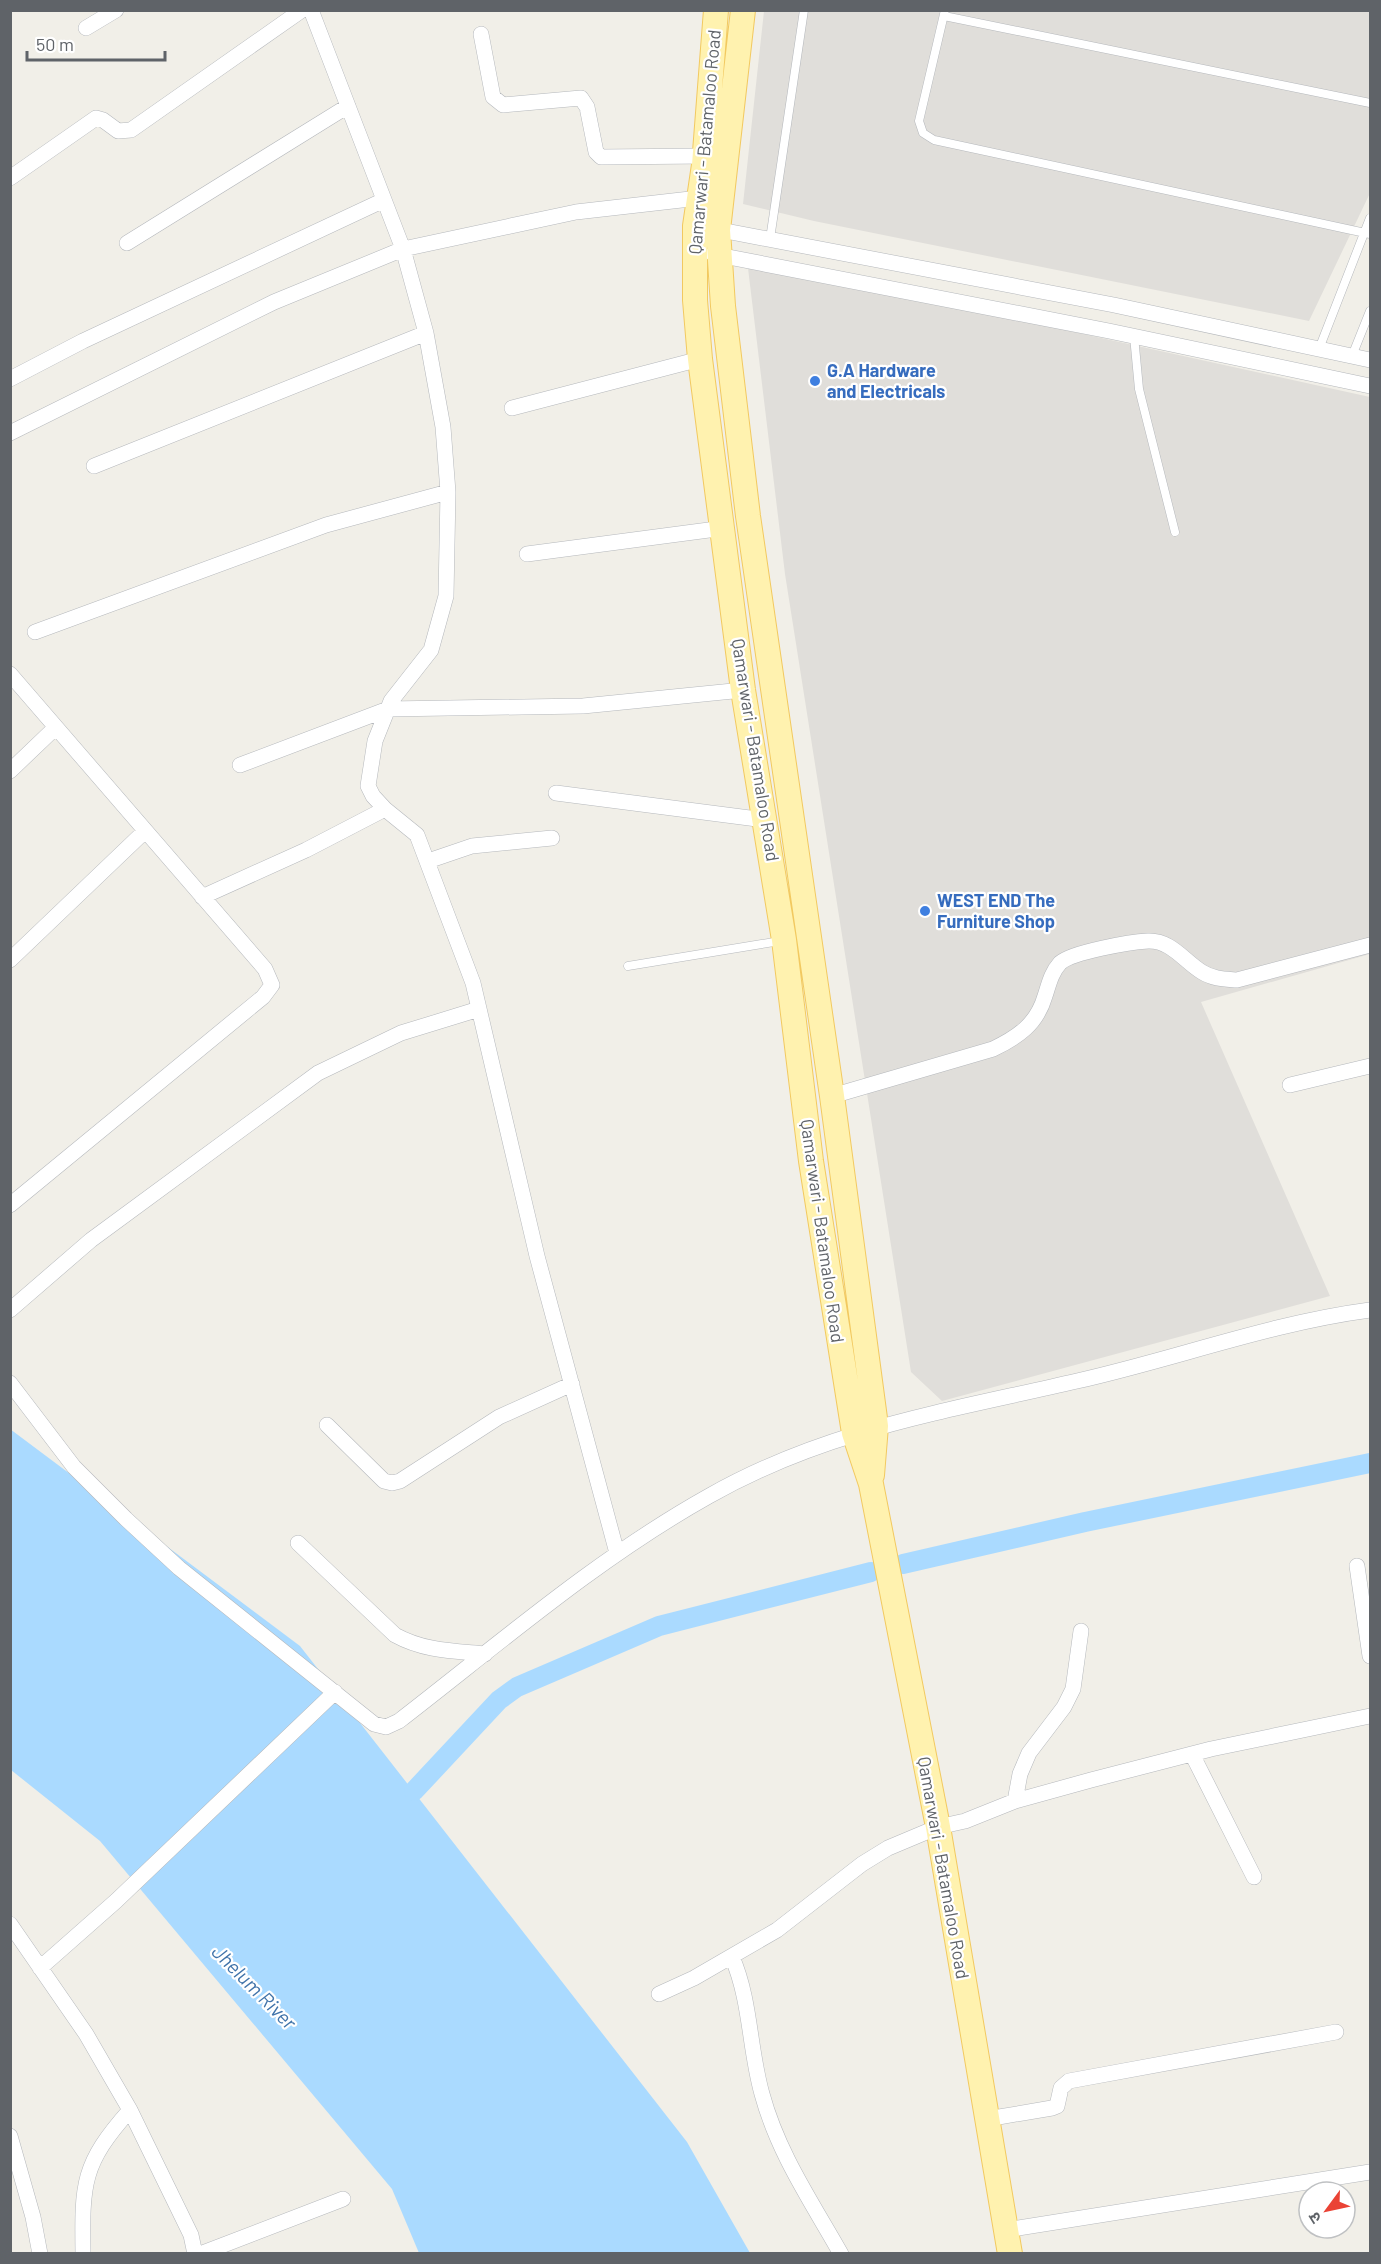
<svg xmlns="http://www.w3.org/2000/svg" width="1381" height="2264" font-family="Barlow,'Noto Sans Devanagari',sans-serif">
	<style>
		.industrial { fill: #e0deda }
		.water { fill: #aadaff }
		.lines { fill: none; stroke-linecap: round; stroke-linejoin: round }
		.canal { stroke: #aadaff; stroke-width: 20 }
		.service-casing { stroke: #b5b8bc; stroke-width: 9 }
		.minor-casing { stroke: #b5b8bc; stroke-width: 16 }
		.primary-casing { stroke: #f2c960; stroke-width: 26 }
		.service { stroke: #fff; stroke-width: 8 }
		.minor { stroke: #fff; stroke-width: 15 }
		.primary { stroke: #fff2af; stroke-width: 24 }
		.shop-dot { fill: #3f7fe0; stroke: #fff; stroke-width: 2 }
		.labels { text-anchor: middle; stroke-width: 4.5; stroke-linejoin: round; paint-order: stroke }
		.street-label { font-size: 18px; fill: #5f6368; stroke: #fff }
		.shop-label { font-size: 18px; font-weight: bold; fill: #366cbe; stroke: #fff; text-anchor: start }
		.water-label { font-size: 20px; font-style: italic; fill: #4174aa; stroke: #fff }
	</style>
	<rect width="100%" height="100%" fill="#f1efe8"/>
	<path class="industrial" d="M764,11H1370V193L1309,321L814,221L743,204Z
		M747,260L1370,397V954L1201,1002L1330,1296L942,1401L911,1372L785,574Z"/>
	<path class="water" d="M10,1429L300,1646L687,2142L750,2253H419L392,2189L100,1841L11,1770Z"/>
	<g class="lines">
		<path class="canal" d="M903,1564L1085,1522L1370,1463
			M414,1791L499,1700L517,1687L659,1626L871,1572"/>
		<defs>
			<path id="service" d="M945,10L919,121L923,133L934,140L1370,234
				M944,16L1370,103
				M770,239L804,10
				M1134,336L1139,389L1175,532
				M1319,349L1370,218
				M1352,356L1370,311
				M628,966L780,941"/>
			<path id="minor" d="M311,10L403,249L426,333L443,427L448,492L446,596L431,650L391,701L375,741L368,786L373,796L385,809L417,835L473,983L537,1256L617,1553
				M86,28L116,10
				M481,34L493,97L503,105L581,98L587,107L596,152L601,157L704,156
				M10,178L96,118L103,120L118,131L131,130L302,10
				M710,228L1114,305L1370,360
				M127,243L348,106
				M713,254L1109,331L1370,386
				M10,379L83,341L384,200
				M512,408L700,359
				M10,433L274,302L403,249L576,212L699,198
				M94,466L426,333
				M527,554L724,528
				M35,632L326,525L448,492
				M10,674L265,969L272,985L263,997L10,1205
				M240,765L388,709L583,706L743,690
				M10,771L55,728
				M556,793L765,820
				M428,861L472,846L552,838
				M202,897L306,850L385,809
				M10,960L145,831
				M1290,1085L1370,1066
				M832,1096L993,1049C1018,1037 1037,1024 1045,996C1049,984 1051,973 1060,963C1072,952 1130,942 1148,941C1171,940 1184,961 1202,972C1213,979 1225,979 1237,980L1370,945
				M10,1310L91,1240L318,1073L401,1033L479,1009
				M10,1383L74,1467L126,1519L179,1568L374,1724L386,1727L399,1721C500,1643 598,1558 709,1496C827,1429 948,1411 1077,1381C1175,1359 1271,1323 1370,1310
				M327,1425L384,1481L392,1483L400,1481L499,1417L572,1384
				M298,1543L395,1635C424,1651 453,1651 485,1654
				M1357,1566L1370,1656
				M1192,1754L1254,1877
				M1015,1801L1020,1774L1029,1753L1064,1707L1073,1689L1081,1631
				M10,1924L86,2034L130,2110L191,2235L195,2254
				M732,1957C751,2001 749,2048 762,2094C778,2153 811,2201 841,2254
				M40,1968L116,1901L335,1692
				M659,1994L694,1978L777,1930L862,1864L888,1848L938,1827L965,1821L1015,1801L1091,1780L1211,1749L1370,1716
				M987,2119L1052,2108L1057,2106L1061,2088L1069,2081L1336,2032
				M10,2136L33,2217L40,2254
				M1006,2230L1370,2172
				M83,2254C82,2183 82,2164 130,2110
				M200,2254L343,2199"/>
			<path id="primary" d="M716,10L704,165L695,226V300L700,359L743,690L784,940L811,1161L854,1433L871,1484L938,1827L1010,2254
				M743,10L718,230L723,306L748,516L832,1096L876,1426L872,1475"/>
		</defs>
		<use href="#service" class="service-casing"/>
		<use href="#minor" class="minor-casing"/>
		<use href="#primary" class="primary-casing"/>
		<use href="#service" class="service"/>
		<use href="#minor" class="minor"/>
		<use href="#primary" class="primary"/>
	</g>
	<g class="shop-dot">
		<circle cx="815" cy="381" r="6"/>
		<circle cx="925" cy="911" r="6"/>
	</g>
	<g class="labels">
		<g class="street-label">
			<text transform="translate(705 142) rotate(-85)" y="6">Qamarwari - Batamaloo Road</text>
			<text transform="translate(755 750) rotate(81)" y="6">Qamarwari - Batamaloo Road</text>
			<text transform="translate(822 1231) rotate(82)" y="6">Qamarwari - Batamaloo Road</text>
			<text transform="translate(943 1868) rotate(80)" y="6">Qamarwari - Batamaloo Road</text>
		</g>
		<g class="shop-label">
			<text x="827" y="377">G.A Hardware<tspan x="827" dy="21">and Electricals</tspan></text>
			<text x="937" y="907">WEST END The<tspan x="937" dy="21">Furniture Shop</tspan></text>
		</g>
		<g class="water-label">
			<text transform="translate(254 1987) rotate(45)" y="7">Jhelum River</text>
		</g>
	</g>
	<rect width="1381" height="2264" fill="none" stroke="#5f6368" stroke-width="24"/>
	<g transform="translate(1327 2210) rotate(237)"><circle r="28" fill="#ffffff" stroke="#bfc1c3" stroke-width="1.5"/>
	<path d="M0-4.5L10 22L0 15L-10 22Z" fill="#ea4335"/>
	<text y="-9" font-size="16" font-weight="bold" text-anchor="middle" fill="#5f6368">उ</text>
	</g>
	<path d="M27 51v9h138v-9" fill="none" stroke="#5f6368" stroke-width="3"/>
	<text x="36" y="51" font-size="18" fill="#5f6368" stroke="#ffffff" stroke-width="4.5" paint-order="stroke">50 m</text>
</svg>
